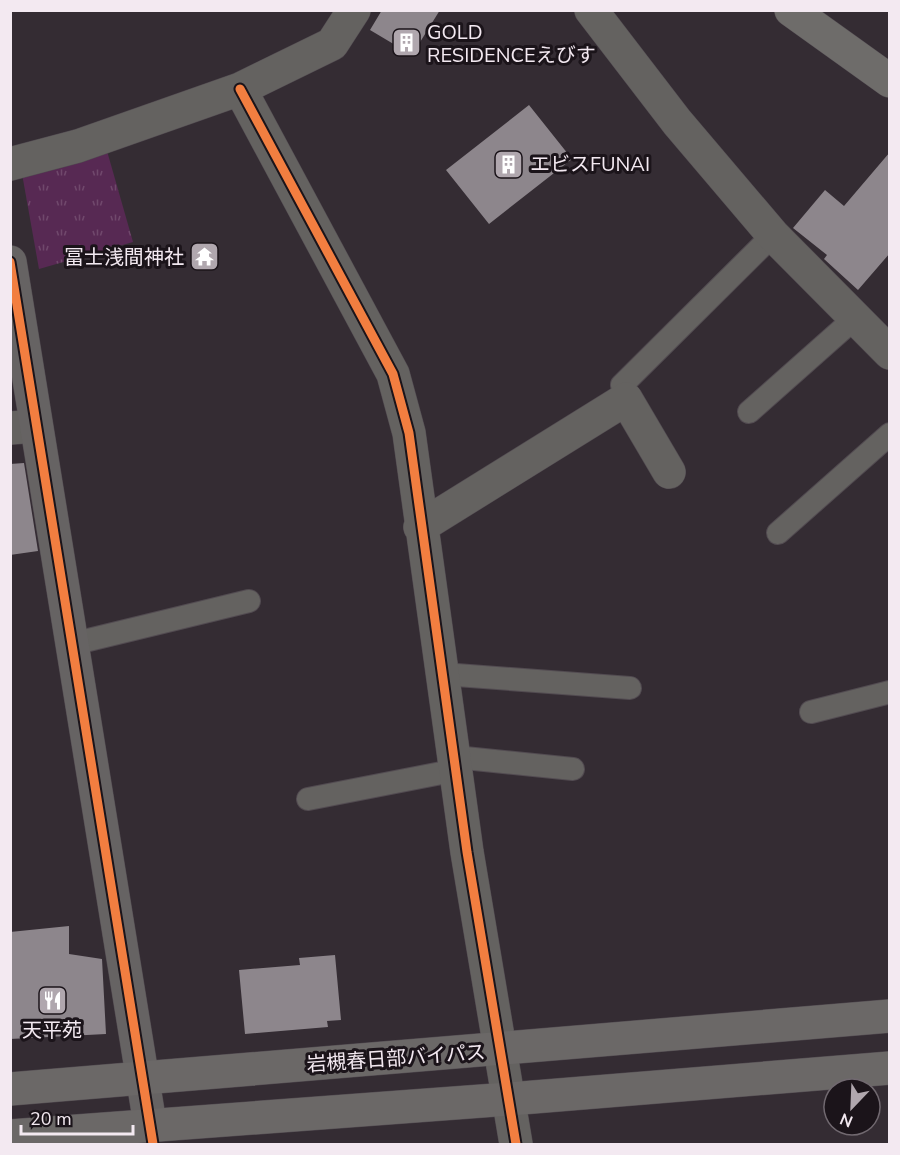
<svg xmlns="http://www.w3.org/2000/svg" width="900" height="1155" font-family="'Nunito Sans','Noto Sans JP',sans-serif">
	<style>
		.park { fill: url(#park-tufts) }
		.building { fill: #8d868c }
		.lines { fill: none; stroke-linecap: round; stroke-linejoin: round }
		.lane-casing { stroke: #524b51; stroke-width: 24 }
		.street-casing { stroke: #524b51; stroke-width: 34 }
		.secondary-casing { stroke: #524b51; stroke-width: 34 }
		.primary-casing { stroke: #524b51; stroke-width: 34 }
		.highway-casing { stroke: #524b51; stroke-width: 34 }
		.lane { stroke: #646260; stroke-width: 22 }
		.street { stroke: #646260; stroke-width: 33 }
		.secondary { stroke: #666363; stroke-width: 33 }
		.primary { stroke: #6e6c6a; stroke-width: 33 }
		.highway { stroke: #6b6867; stroke-width: 33 }
		.cycleway-casing { stroke: #1b141a; stroke-width: 13 }
		.cycleway { stroke: #f27e40; stroke-width: 9 }
		.labels { text-anchor: middle; stroke-width: 6; stroke-linejoin: round; paint-order: stroke }
		.poi-label { font-size: 20px; fill: #f3e9f1; stroke: #1b141a; text-anchor: start }
		.street-label { font-size: 20px; fill: #f3e9f1; stroke: #1b141a }
	</style>
	<defs>
		<pattern id="park-tufts" width="24" height="20" patternUnits="userSpaceOnUse" patternTransform="scale(1.5)"><rect width="24" height="20" fill="#572953"/><path d="M3 7l-1-3M5 7V3M7 7l1-3M15 17l-1-3M17 17v-4M19 17l1-3" fill="none" stroke="#70486c"/></pattern>
	</defs>
	<rect width="100%" height="100%" fill="#342c33"/>
	<path class="park" d="M105,144L133,242L39,269L21,168Z"/>
	<path class="building" d="M382,10H440L412,55L370,30Z
		M529,105L572,159L489,224L446,170Z
		M890,152V253L858,290L824,259L827,255L793,228L825,190L844,206Z
		M24,463L38,551L10,555V464Z
		M69,926V954L102,959L106,1034L10,1039V932Z
		M335,955L341,1020L327,1021L328,1027L245,1034L239,970L300,965L299,958Z"/>
	<g class="lines">
		<defs>
			<path id="lane" d="M626,399L622,385L773,235
				M749,412L855,318
				M778,533L890,434
				M72,644L249,601
				M443,674L630,688
				M811,712L890,692
				M455,757L573,769
				M308,799L457,770"/>
			<path id="street" d="M591,10L677,122L773,235L890,353
				M240,89L393,374L409,433L467,852L516,1144
				M10,164L78,146L240,89L332,44L354,10
				M10,428L36,426
				M420,527L626,399L669,472"/>
			<path id="secondary" d="M10,262L150,1124"/>
			<path id="primary" d="M791,10L890,81"/>
			<path id="highway" d="M10,1089L890,1016
				M10,1136L509,1099L890,1068"/>
		</defs>
		<use href="#lane" class="lane-casing"/>
		<use href="#street" class="street-casing"/>
		<use href="#secondary" class="secondary-casing"/>
		<use href="#primary" class="primary-casing"/>
		<use href="#highway" class="highway-casing"/>
		<use href="#lane" class="lane"/>
		<use href="#street" class="street"/>
		<use href="#secondary" class="secondary"/>
		<use href="#primary" class="primary"/>
		<use href="#highway" class="highway"/>
		<defs>
			<path id="cycleway" d="M240,89L393,374L409,433L467,852L516,1144
				M10,262L153,1144"/>
		</defs>
		<use href="#cycleway" class="cycleway-casing"/>
		<use href="#cycleway" class="cycleway"/>
	</g>
	<defs>
		<symbol id="building-square" viewBox="-11 -11 22 22"><rect x="-9" y="-9" width="18" height="18" rx="4" fill="#b0a7ae" stroke="#1b141a"/><path d="M-4-6H4V6H1V3H-1V6H-4ZM-2.5-4.3h1.7v1.8h-1.7ZM.8-4.3h1.7v1.8H.8ZM-2.5-1h1.7V.8h-1.7ZM.8-1h1.7V.8H.8Z" fill="#fff"/></symbol>
		<symbol id="temple-square" viewBox="-11 -11 22 22"><rect x="-9" y="-9" width="18" height="18" rx="4" fill="#b0a7ae" stroke="#1b141a"/><path d="M0-6L5-2H3V0L6.5 2.5H4V6H1.5V3h-3V6H-4V2.5H-6.5L-3 0V-2H-5Z" fill="#fff"/></symbol>
		<symbol id="restaurant-square" viewBox="-11 -11 22 22"><rect x="-9" y="-9" width="18" height="18" rx="4" fill="#b0a7ae" stroke="#1b141a"/><path d="M-5-6h1v4h1v-4h1v4h1v-4h1v5L-1.5 .5V6h-2V.5L-5-1ZM5-6V6H3V1.5H1.5Q1.5-4 5-6Z" fill="#fff"/></symbol>
	</defs>
	<g fill-rule="evenodd">
		<use href="#building-square" x="390" y="26" width="33" height="33"/>
		<use href="#building-square" x="492" y="148" width="33" height="33"/>
		<use href="#temple-square" x="188" y="240" width="33" height="33"/>
		<use href="#restaurant-square" x="36" y="984" width="33" height="33"/>
	</g>
	<g class="labels">
		<g class="poi-label">
			<text x="427" y="39">GOLD<tspan x="427" dy="23">RESIDENCEえびす</tspan></text>
			<text x="530" y="171">エビスFUNAI</text>
			<text x="184" y="264" text-anchor="end">冨士浅間神社</text>
			<text x="52" y="1037" text-anchor="middle">天平苑</text>
		</g>
		<g class="street-label">
			<text transform="translate(396 1058) rotate(-4)" y="7">岩槻春日部バイパス</text>
		</g>
	</g>
	<rect width="900" height="1155" fill="none" stroke="#f3e9f1" stroke-width="24"/>
	<g transform="translate(852 1107) rotate(203)"><circle r="28" fill="#1b141a" stroke="#716970" stroke-width="1.5"/>
	<path d="M0-4.5L10 22L0 15L-10 22Z" fill="#b0a7ae"/>
	<text y="-9" font-size="16" font-weight="bold" text-anchor="middle" fill="#f3e9f1">N</text>
	</g>
	<path d="M21 1125v9h112v-9" fill="none" stroke="#f3e9f1" stroke-width="3"/>
	<text x="30" y="1125" font-size="18" fill="#f3e9f1" stroke="#1b141a" stroke-width="4.5" paint-order="stroke">20 m</text>
</svg>
